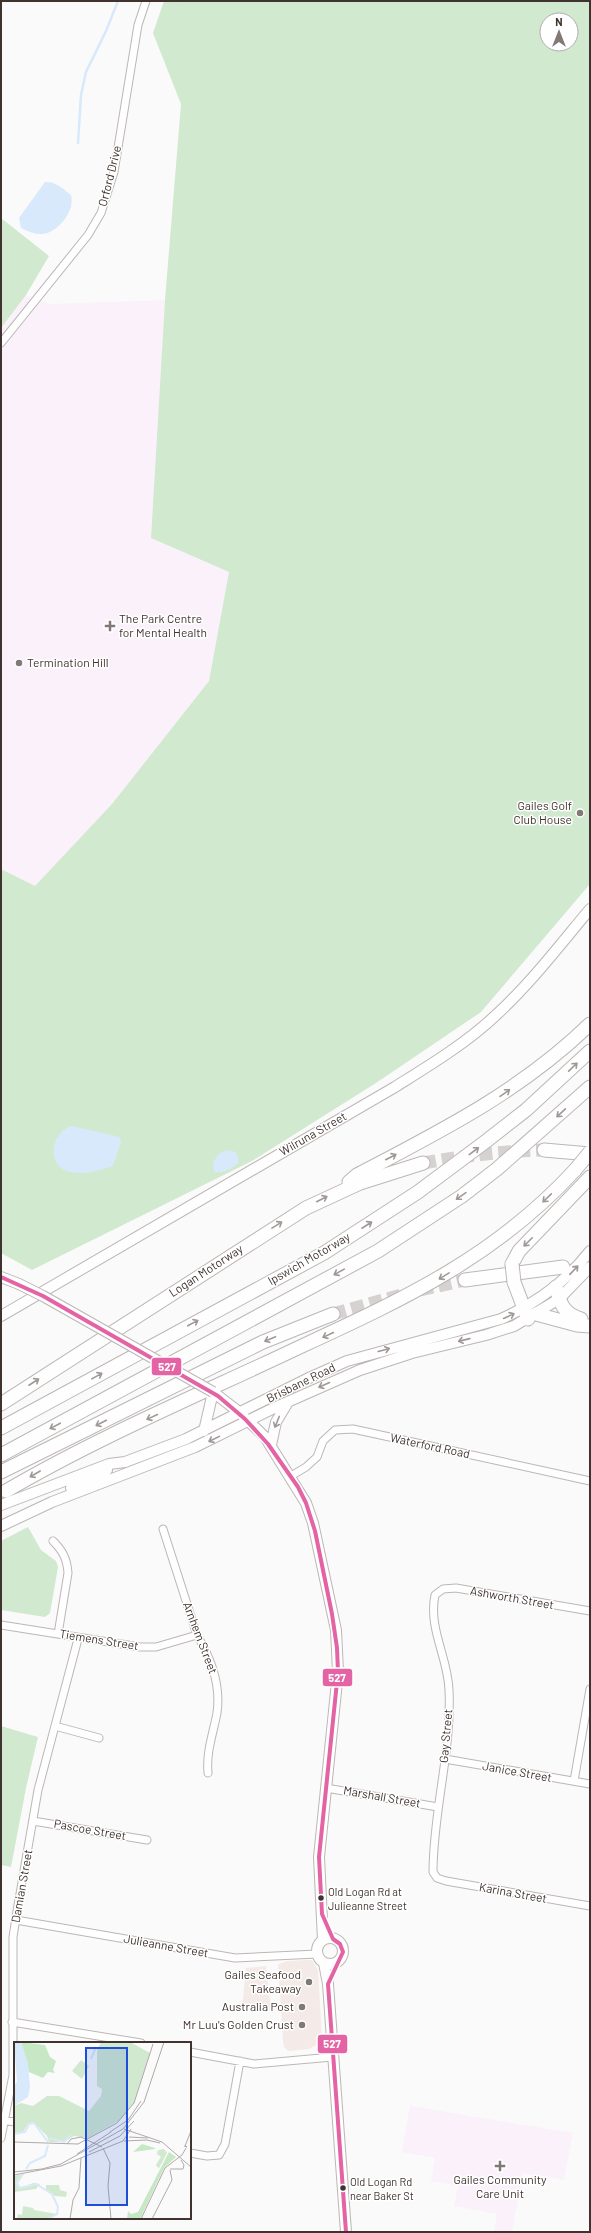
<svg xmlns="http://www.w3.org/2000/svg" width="591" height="2233" font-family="Barlow,sans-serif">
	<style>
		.built { fill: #f4ebe8 }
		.education { fill: #fbf1fb }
		.green { fill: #d1e9cf; fill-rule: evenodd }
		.water { fill: #d8e9fb }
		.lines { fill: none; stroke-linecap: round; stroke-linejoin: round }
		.stream { stroke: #d8e9fb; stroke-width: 2.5 }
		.highway-tunnel { stroke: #d5d2d1; stroke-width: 13; stroke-dasharray: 13 6; stroke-linecap: butt }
		.street-casing { stroke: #bcb7b5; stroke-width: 9 }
		.secondary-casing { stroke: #bcb7b5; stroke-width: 12 }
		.highway-casing { stroke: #bcb7b5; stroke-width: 15 }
		.street { stroke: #fefefe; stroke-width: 7 }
		.secondary { stroke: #fefefe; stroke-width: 10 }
		.highway { stroke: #fefefe; stroke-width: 13 }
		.secondary-bridge-casing { stroke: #bcb7b5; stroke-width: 12; stroke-linecap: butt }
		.highway-bridge-casing { stroke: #bcb7b5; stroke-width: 15; stroke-linecap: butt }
		.secondary-bridge { stroke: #fefefe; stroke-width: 10 }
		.highway-bridge { stroke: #fefefe; stroke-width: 13 }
		.bus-1-casing { stroke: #fff; stroke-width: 7 }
		.bus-1 { stroke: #e463a4; stroke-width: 4 }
		.oneway { stroke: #9f9896 }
		.poi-dot { fill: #817976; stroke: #fff; stroke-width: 1.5 }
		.bus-dot { fill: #40332f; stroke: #fff; stroke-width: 1.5 }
		.labels { text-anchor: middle; stroke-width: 3; stroke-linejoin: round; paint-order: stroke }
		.bus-label { font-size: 11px; fill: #40332f; stroke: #fff; text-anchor: start }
		.street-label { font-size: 12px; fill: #40332f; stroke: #fff }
		.poi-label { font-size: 12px; fill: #40332f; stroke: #fff; text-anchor: end }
		.inset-river { fill: none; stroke: #d8e9fb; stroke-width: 2 }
		.inset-road { fill: none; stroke: #b0aaa9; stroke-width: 1 }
		.view { fill: #1d4ed8; fill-opacity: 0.15; stroke: #1d4ed8; stroke-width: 2 }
		.inset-edge { fill: none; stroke: #40332f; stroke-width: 2 }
		.line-badge { stroke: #fff; stroke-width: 1.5 }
		.badge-label { font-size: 11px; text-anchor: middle; font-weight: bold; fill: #fff }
	</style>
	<rect width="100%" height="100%" fill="#fafafa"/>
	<path class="built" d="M306,1960H312L318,1970L322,2038L318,2044L309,2049L288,2051L284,2047L283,2041L278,1964L288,1961Z
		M266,1966L271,2009L242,2010L246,1968Z"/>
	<path class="education" d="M26,295L50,304L165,300L151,538L229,572L209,681L112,804L35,886L1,869V328Z
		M410,2106L573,2133L564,2180L523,2173L512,2232H494L497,2214L454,2206L458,2186L431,2181L435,2158L402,2152Z"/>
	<path class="green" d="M164,1H590V884L481,1012L376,1083L252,1161L32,1270L1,1253V869L35,886L112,804L209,681L229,572L151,538L165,300L181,104L153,33ZM547,20H571V44H547Z
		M1,218L49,256L26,295L1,328Z
		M28,1527L41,1550L56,1561L58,1567L50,1613L45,1617L1,1610V1541Z
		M1,1726L38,1737L26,1788L11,1867L1,1865Z"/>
	<path class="water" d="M45,182C55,181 64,189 71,195C73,205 70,211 65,219C51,236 40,238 21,228L19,218Z
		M72,1126L120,1137L121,1142L113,1166C98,1171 82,1176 67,1171C47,1165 50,1132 72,1126Z
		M226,1150L236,1152L239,1162C232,1169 224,1173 214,1172L213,1162L219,1154Z"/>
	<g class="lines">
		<path class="stream" d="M183,1H184
			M78,143L81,95L86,72L106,31L118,1"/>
		<path class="highway-tunnel" d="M423,1163C463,1156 503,1151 544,1150
			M420,1290L465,1280
			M333,1314L401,1295"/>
		<defs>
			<path id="street" d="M1,343L88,235L101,213L114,172L138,25L146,1
				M291,1476L306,1467L317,1457L323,1441L335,1430L353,1429L590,1481
				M163,1529L197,1635C211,1658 221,1685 217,1713C213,1734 206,1752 208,1773
				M53,1541C63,1551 67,1559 68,1573L58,1634
				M590,1611L456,1588L443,1589L435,1595C428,1629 448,1657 449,1690C452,1751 433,1811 433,1872L437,1878L446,1881L590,1906
				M1,1625L140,1647H156L197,1635
				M55,1726L99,1738
				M445,1759L590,1784
				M574,1781L590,1689
				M326,1788L438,1807
				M33,1821L147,1840
				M16,1920L235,1958L317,1954
				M12,2022L141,2043
				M190,2052L254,2064L332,2057
				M1,2120L15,2122
				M1,2138L13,2075V1937L17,1911L38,1790L78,1639
				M190,2153L207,2156L219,2155L225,2144L240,2061"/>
			<path id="secondary" d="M1,1277L19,1284
				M1,1316L395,1087C430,1065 465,1044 495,1016C530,984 559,946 590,909
				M213,1392L239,1412L265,1437L306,1503L313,1523L336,1630L338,1672L319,1857L323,1940
				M204,1431L213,1392
				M271,1445L276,1422L288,1402
				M71,1488L107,1470
				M1,1505L109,1464L125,1462L186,1439L311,1377L347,1361L501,1319C537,1303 566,1282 590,1251
				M1,1526L52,1502L195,1447L276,1407L360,1370L412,1353L486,1335L514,1326L559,1299L590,1267
				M317 1951a13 13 0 1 1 26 0a13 13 0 1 1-26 0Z
				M324,1963L328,1984L346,2232"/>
			<path id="highway" d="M544,1150L590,1154
				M349,1182L357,1175C441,1131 521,1091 590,1024
				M512,1264L519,1251L590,1177
				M465,1280L563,1267
				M514,1282L528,1319
				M556,1287C560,1304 564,1314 581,1319
				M536,1314L577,1325L590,1326
				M1,1404L306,1208L360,1183L423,1163
				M1,1428L324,1253L418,1192L485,1142L526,1110L590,1051
				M1,1455L378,1251L462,1196L497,1169L590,1087
				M1,1472L263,1342L333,1314
				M6,1491C100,1436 203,1393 302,1346C406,1298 496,1256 575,1170"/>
		</defs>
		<use href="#street" class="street-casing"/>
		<use href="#secondary" class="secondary-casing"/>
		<use href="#highway" class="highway-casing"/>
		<use href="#street" class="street"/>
		<use href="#secondary" class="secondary"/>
		<use href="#highway" class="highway"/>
		<defs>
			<path id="secondary-bridge" d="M19,1284L43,1296L213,1392"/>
			<path id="highway-bridge" d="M575,1170L590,1152
				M512,1264L514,1282"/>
		</defs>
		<use href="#secondary-bridge" class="secondary-bridge-casing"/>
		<use href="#highway-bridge" class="highway-bridge-casing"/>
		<use href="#secondary-bridge" class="secondary-bridge"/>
		<use href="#highway-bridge" class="highway-bridge"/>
		<defs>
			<path id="bus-1" d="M1,1277L43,1296L218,1396L245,1419L268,1444L298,1487L306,1503L315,1531L332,1614L337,1648L338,1672L319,1857L322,1914L333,1939L340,1944L343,1952L328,1984L346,2232"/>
		</defs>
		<use href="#bus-1" class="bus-1-casing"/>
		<use href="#bus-1" class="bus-1"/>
	</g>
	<defs><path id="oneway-shaft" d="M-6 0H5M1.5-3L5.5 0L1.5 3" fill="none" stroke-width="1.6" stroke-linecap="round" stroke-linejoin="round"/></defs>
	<g class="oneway">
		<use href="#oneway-shaft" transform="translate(573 1067) rotate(-44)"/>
		<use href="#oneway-shaft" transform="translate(505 1093) rotate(-35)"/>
		<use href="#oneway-shaft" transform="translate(561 1113) rotate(137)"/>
		<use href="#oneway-shaft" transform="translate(474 1151) rotate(-37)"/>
		<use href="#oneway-shaft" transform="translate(391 1157) rotate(-27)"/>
		<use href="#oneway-shaft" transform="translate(461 1196) rotate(145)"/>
		<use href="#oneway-shaft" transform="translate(547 1198) rotate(136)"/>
		<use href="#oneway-shaft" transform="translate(322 1199) rotate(-27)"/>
		<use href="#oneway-shaft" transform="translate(277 1225) rotate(-32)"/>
		<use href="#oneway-shaft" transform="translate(367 1225) rotate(-33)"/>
		<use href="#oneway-shaft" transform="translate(528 1242) rotate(135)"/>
		<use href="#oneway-shaft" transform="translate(574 1270) rotate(-47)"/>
		<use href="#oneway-shaft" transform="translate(339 1272) rotate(151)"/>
		<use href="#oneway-shaft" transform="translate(444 1276) rotate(149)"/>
		<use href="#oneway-shaft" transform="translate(509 1316) rotate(-25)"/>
		<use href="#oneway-shaft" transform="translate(193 1323) rotate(-28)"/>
		<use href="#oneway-shaft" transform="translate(328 1335) rotate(155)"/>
		<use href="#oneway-shaft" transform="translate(270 1339) rotate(157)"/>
		<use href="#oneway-shaft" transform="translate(464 1340) rotate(167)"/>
		<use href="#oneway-shaft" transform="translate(384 1350) rotate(-15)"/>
		<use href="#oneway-shaft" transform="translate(97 1376) rotate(-29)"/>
		<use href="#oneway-shaft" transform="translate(34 1382) rotate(-33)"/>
		<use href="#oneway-shaft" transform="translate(324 1385) rotate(156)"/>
		<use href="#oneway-shaft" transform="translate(152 1417) rotate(155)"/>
		<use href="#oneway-shaft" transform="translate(277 1422) rotate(112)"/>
		<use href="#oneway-shaft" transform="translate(101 1423) rotate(153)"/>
		<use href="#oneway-shaft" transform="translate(55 1426) rotate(152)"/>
		<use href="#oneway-shaft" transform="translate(214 1439) rotate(154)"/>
		<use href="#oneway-shaft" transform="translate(35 1474) rotate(150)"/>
	</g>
	<g class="poi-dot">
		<path d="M108 620h4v4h4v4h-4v4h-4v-4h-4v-4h4z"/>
		<circle cx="19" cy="663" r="4"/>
		<circle cx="580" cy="813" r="4"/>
		<circle cx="309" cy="1982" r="4"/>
		<circle cx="302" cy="2007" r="4"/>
		<circle cx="302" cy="2025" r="4"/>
		<path d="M498 2160h4v4h4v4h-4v4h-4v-4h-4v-4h4z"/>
	</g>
	<g class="bus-dot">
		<circle cx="321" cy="1898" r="3.5"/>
		<circle cx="343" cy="2188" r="3.5"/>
	</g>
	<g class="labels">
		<g class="bus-label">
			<text x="328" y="1896">Old Logan Rd at<tspan x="328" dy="14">Julieanne Street</tspan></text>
			<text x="350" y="2186">Old Logan Rd<tspan x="350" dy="14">near Baker St</tspan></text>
		</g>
		<g class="street-label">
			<text transform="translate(110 176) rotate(-76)" y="4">Orford Drive</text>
			<text transform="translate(313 1134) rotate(-30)" y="4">Wilruna Street</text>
			<text transform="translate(309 1259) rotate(-30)" y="4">Ipswich Motorway</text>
			<text transform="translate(206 1271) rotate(-33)" y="4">Logan Motorway</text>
			<text transform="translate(301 1383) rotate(-26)" y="4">Brisbane Road</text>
			<text transform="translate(430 1446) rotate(12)" y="4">Waterford Road</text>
			<text transform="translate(512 1598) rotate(10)" y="4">Ashworth Street</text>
			<text transform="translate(200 1638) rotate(69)" y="4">Arnhem Street</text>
			<text transform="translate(99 1640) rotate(9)" y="4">Tiemens Street</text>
			<text transform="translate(446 1736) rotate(-85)" y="4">Gay Street</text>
			<text transform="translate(517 1772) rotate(10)" y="4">Janice Street</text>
			<text transform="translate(382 1797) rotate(10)" y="4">Marshall Street</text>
			<text transform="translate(90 1830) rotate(10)" y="4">Pascoe Street</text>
			<text transform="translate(22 1886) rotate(-80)" y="4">Damian Street</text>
			<text transform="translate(513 1893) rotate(10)" y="4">Karina Street</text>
			<text transform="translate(166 1946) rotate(10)" y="4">Julieanne Street</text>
		</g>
		<g class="poi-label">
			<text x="119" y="623" text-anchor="start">The Park Centre<tspan x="119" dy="14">for Mental Health</tspan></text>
			<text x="27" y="667" text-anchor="start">Termination Hill</text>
			<text x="572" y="810">Gailes Golf<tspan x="572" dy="14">Club House</tspan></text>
			<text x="301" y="1979">Gailes Seafood<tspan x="301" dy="14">Takeaway</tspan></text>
			<text x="294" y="2011">Australia Post</text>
			<text x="294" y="2029">Mr Luu's Golden Crust</text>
			<text x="500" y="2184" text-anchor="middle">Gailes Community<tspan x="500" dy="14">Care Unit</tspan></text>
		</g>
	</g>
	<g transform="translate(14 2042)">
		<rect width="177" height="177" fill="#fafafa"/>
		<path d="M87,0H116L136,11L120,61L106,78L74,96L60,94L50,100H35L33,94L19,80L14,82L9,90L0,91V64L7,61L19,64L33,54H45L75,69L87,54L88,47L83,44V9ZM67,18L75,24L68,37L58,29ZM150,107L153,111L145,126L142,124L143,121L147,115L143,112L142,115L144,108ZM10,132L4,141L7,146L19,141L26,142L22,147L0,150V134ZM32,143H45L46,148L49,145L46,148L53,150L52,155L41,154L32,147ZM9,164L19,166L20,168L43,172L34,177H3L4,172L8,173Z" fill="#d1e9cf"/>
		<path d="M7,0L31,3L36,15L42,19L39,28L41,31L34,30L29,36L15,30ZM128,102L141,106V107L119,110ZM155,110L162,115L150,126L126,177H113L114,169L117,172L124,170Z" fill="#c7e8c5"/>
		<path d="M0,0H7L14,21L16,45L14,55L0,64V45L3,39Z" fill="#d8e9fb"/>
		<path class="inset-river" d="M77,17L82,5M0,92L11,90L15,82L20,81L34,100M35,96L50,100L57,93M12,127L16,121L31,114L34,103M8,133L2,141L6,146L22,142L38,152L44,165L43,172L34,177"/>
		<path class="inset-road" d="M110,87L148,100L177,125M96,90L114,78L127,59M115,95L134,96M110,99L133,98L146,101M0,100L64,102L103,81L120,61L139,2M53,102L57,97L67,95L88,105M170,104L173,105L171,104L177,89M89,106L96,121L94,144L97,177M75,110L106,94L120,79M63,112L97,90M156,127H169L170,123L167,118M0,130L28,127L47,122L109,87L130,60L150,0M0,133L47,124L109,99L117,87M56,177L59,158L65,146L67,116M127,177L151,126L168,113L172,106M138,177L158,138L156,128"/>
		<path class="view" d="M72,6H113V163H72Z"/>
		<rect width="177" height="177" class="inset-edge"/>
	</g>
	<g class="line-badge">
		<rect x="151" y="1357" width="31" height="19" rx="4" fill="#e463a4"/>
		<rect x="322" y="1668" width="31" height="19" rx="4" fill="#e463a4"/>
		<rect x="317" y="2034" width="31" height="20" rx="4" fill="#e463a4"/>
	</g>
	<g class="badge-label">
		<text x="167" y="1371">527</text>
		<text x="337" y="1682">527</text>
		<text x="332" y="2048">527</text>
	</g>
	<rect width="591" height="2233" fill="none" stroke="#40332f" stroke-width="4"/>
	<g transform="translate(559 32)"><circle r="19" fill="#ffffff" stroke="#b3adac"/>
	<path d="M0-3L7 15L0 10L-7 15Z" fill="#817976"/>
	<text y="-6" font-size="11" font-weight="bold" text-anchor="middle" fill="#40332f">N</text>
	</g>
</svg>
